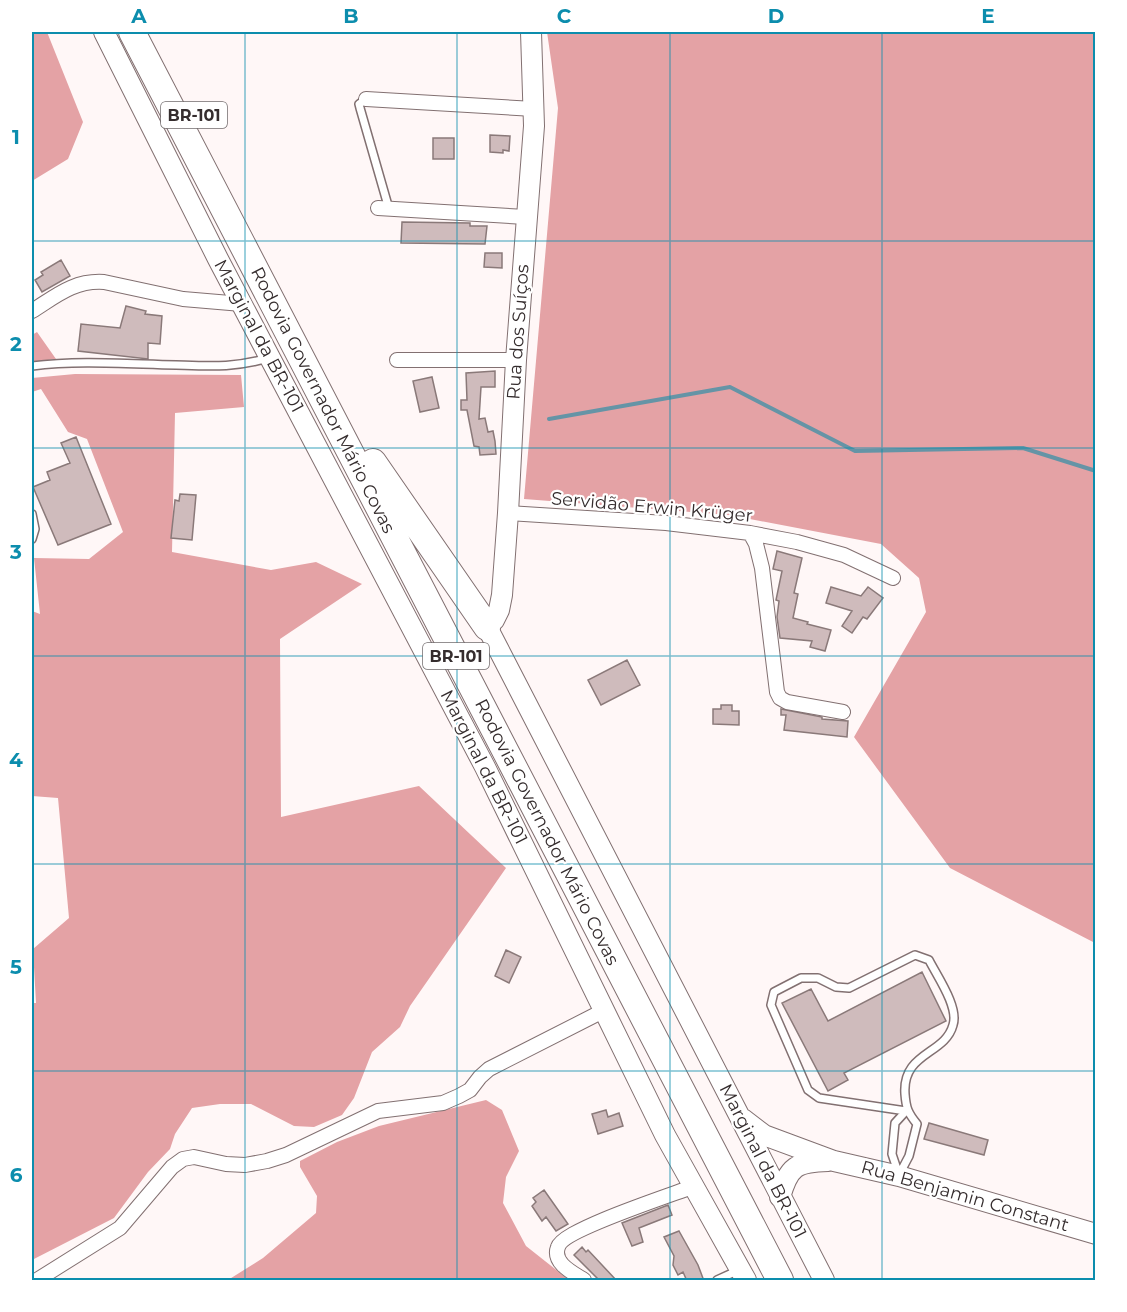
<svg xmlns="http://www.w3.org/2000/svg" width="1127" height="1312" font-family="Montserrat,sans-serif">
	<style>
		.forest { fill: #e4a2a5 }
		.lines { fill: none; stroke-linecap: round; stroke-linejoin: round }
		.stream { stroke: #6594a6; stroke-width: 4 }
		.building { fill: #cfbbbc; stroke: #8a7979; stroke-width: 1.5 }
		.lane-casing { stroke: #827071; stroke-width: 10 }
		.street-casing { stroke: #827071; stroke-width: 16 }
		.secondary-casing { stroke: #827071; stroke-width: 22 }
		.highway-casing { stroke: #827071; stroke-width: 28 }
		.lane { stroke: #fff; stroke-width: 7 }
		.street { stroke: #fff; stroke-width: 14 }
		.secondary { stroke: #fff; stroke-width: 20 }
		.highway { stroke: #fff; stroke-width: 26 }
		.grid { fill: none; stroke: #0c8dad; stroke-width: 1.5; stroke-opacity: 0.55 }
		.labels { text-anchor: middle; stroke-width: 4.5; stroke-linejoin: round; paint-order: stroke }
		.shield { fill: #fff; stroke: #726c6d; stroke-width: 1.5 }
		.shield-label { font-size: 16px; font-weight: bold; fill: #352d2e }
		.street-label { font-size: 18px; fill: #352d2e; stroke: #fff }
		.neatline { fill: none; stroke: #0c8dad; stroke-width: 2 }
		.grid-label { font-size: 20px; text-anchor: middle; font-weight: bold; fill: #0c8dad }
	</style>
	<rect width="100%" height="100%" fill="#fff7f7"/>
	<path class="forest" d="M32,32H47L83,122L68,159L32,181Z
		M547,32H1095V943L950,868L854,737L926,612L919,578L881,544L729,515L524,499L558,108Z
		M37,332L56,359L32,362V335Z
		M75,374L241,375L244,407L175,413L172,552L271,570L316,562L362,584L280,639L281,817L419,786L506,868L410,1006L400,1027L372,1052L354,1098L342,1115L314,1127L294,1126L251,1104H220L192,1108L175,1134L170,1149L148,1172L114,1218L32,1260V1003H36L33,949L69,918L58,798L32,796V611L40,614L34,558L89,559L123,532L87,439L68,432L41,389L32,392V378Z
		M486,1100L502,1110L519,1151L506,1177L503,1203L526,1246L569,1280H228L263,1258L316,1213L317,1196L300,1167V1161L337,1142L379,1126Z"/>
	<g class="lines">
		<path class="stream" d="M549,419L730,387L855,451L1023,448L1096,471"/>
	</g>
	<path class="building" d="M490,135L510,136L509,151L503,150V153L490,152Z
		M433,138H454V159H433Z
		M402,222L470,223V226H487L485,244L401,243Z
		M485,253H502V268L484,267Z
		M61,260L70,276L42,292L35,280L43,275L41,272Z
		M126,306L146,311L145,314L162,316L160,344L148,343V359L78,351L81,324L120,328Z
		M495,371V387H481L479,419L485,418L488,432L493,431L495,441L496,454L480,455L479,447L474,446L467,410H461V400H467L466,373Z
		M432,377L439,408L420,412L413,381Z
		M76,437L111,524L58,545L33,487L50,480L47,472L70,463L61,443Z
		M180,494L196,495L192,540L171,538L175,500L179,501Z
		M777,551L802,558L794,593L798,594L793,618L808,622L807,624L831,630L825,651L810,647L812,641L780,638L777,617L779,601L776,600L782,571L773,569Z
		M831,587L861,596L868,587L883,598L867,619L863,617L852,633L842,626L852,611L826,603Z
		M627,660L640,685L601,705L588,680Z
		M721,705H732V711H739V725L713,724V709H721Z
		M781,709L822,717V719L848,721L847,737L784,730L786,715H781Z
		M506,950L521,957L509,983L495,976Z
		M922,972L946,1021L844,1073L848,1080L828,1091L782,1003L811,989L828,1021Z
		M606,1110L608,1117L619,1113L623,1126L598,1134L592,1114Z
		M929,1123L988,1140L984,1155L924,1139Z
		M544,1190L568,1224L556,1231L546,1217L542,1221L532,1206L536,1202L533,1198Z
		M668,1205L672,1215L639,1228L643,1242L632,1246L622,1223Z
		M679,1231L698,1265L704,1281H687L683,1272L678,1275L673,1265L674,1256L664,1237Z
		M582,1247L586,1252L588,1250L617,1281H600L574,1255Z"/>
	<g class="lines">
		<defs>
			<path id="lane" d="M366,99L359,104L360,108L389,209
				M32,366C79,360 128,364 176,365C209,366 235,368 268,358
				M32,514L35,529L32,539
				M898,1172L892,1154L895,1123L906,1111
				M899,1175L909,1156L917,1124C908,1113 906,1108 905,1094C902,1052 945,1055 953,1025C959,1007 937,976 929,960L915,955L849,988L836,987L818,978H801L774,992L771,1005L808,1090L819,1098L906,1111
				M717,1280L739,1270"/>
			<path id="street" d="M366,99L534,109
				M378,208L526,217
				M32,311C56,296 74,280 104,282L183,299L242,304
				M397,360H516
				M508,513L666,523L750,533L797,542L844,555L893,578
				M750,533L756,544L762,568L777,692L780,698L787,702L843,712
				M37,1280L120,1228L172,1167L183,1159L194,1157L226,1164L245,1165L267,1161L286,1155L378,1111L443,1103L459,1096L470,1090L480,1077L489,1069L603,1011
				M584,1280C573,1273 552,1263 558,1247C563,1230 671,1195 692,1187"/>
			<path id="secondary" d="M104,32L218,259L485,767L665,1135L746,1280
				M531,32L534,126L516,360L508,513L502,595L499,610L494,620L487,627L824,1280
				M743,1119L764,1135L834,1161L899,1176L1096,1234
				M780,1197C789,1166 796,1162 828,1161"/>
			<path id="highway" d="M132,32L780,1280
				M373,462L487,627"/>
		</defs>
		<use href="#lane" class="lane-casing"/>
		<use href="#street" class="street-casing"/>
		<use href="#secondary" class="secondary-casing"/>
		<use href="#highway" class="highway-casing"/>
		<use href="#lane" class="lane"/>
		<use href="#street" class="street"/>
		<use href="#secondary" class="secondary"/>
		<use href="#highway" class="highway"/>
	</g>
	<path class="grid" d="M245,32V1280M457,32V1280M670,32V1280M882,32V1280M32,241H1096M32,448H1096M32,656H1096M32,864H1096M32,1071H1096"/>
	<g class="labels">
		<g class="shield">
			<rect x="161" y="102" width="66" height="26" rx="4.5"/>
			<rect x="423" y="643" width="66" height="26" rx="4.5"/>
		</g>
		<g class="shield-label">
			<text x="194" y="121">BR-101</text>
			<text x="456" y="662">BR-101</text>
		</g>
		<g class="street-label">
			<text transform="translate(518 332) rotate(-86)" y="6">Rua dos Suíços</text>
			<text transform="translate(259 336) rotate(62)" y="6">Marginal da BR-101</text>
			<text transform="translate(323 400) rotate(63)" y="6">Rodovia Governador Mário Covas</text>
			<text transform="translate(652 507) rotate(5)" y="6">Servidão Erwin Krüger</text>
			<text transform="translate(484 767) rotate(63)" y="6">Marginal da BR-101</text>
			<text transform="translate(547 832) rotate(63)" y="6">Rodovia Governador Mário Covas</text>
			<text transform="translate(763 1161) rotate(63)" y="6">Marginal da BR-101</text>
			<text transform="translate(965 1196) rotate(16)" y="6">Rua Benjamin Constant</text>
		</g>
	</g>
	<rect width="1127" height="1312" fill="none" stroke="#ffffff" stroke-width="66"/>
	<rect x="33" y="33" width="1061" height="1246" class="neatline"/>
	<g class="grid-label">
		<text x="139" y="23">A</text>
		<text x="351" y="23">B</text>
		<text x="564" y="23">C</text>
		<text x="776" y="23">D</text>
		<text x="988" y="23">E</text>
		<text x="16" y="144">1</text>
		<text x="16" y="351">2</text>
		<text x="16" y="559">3</text>
		<text x="16" y="767">4</text>
		<text x="16" y="974">5</text>
		<text x="16" y="1182">6</text>
	</g>
</svg>
